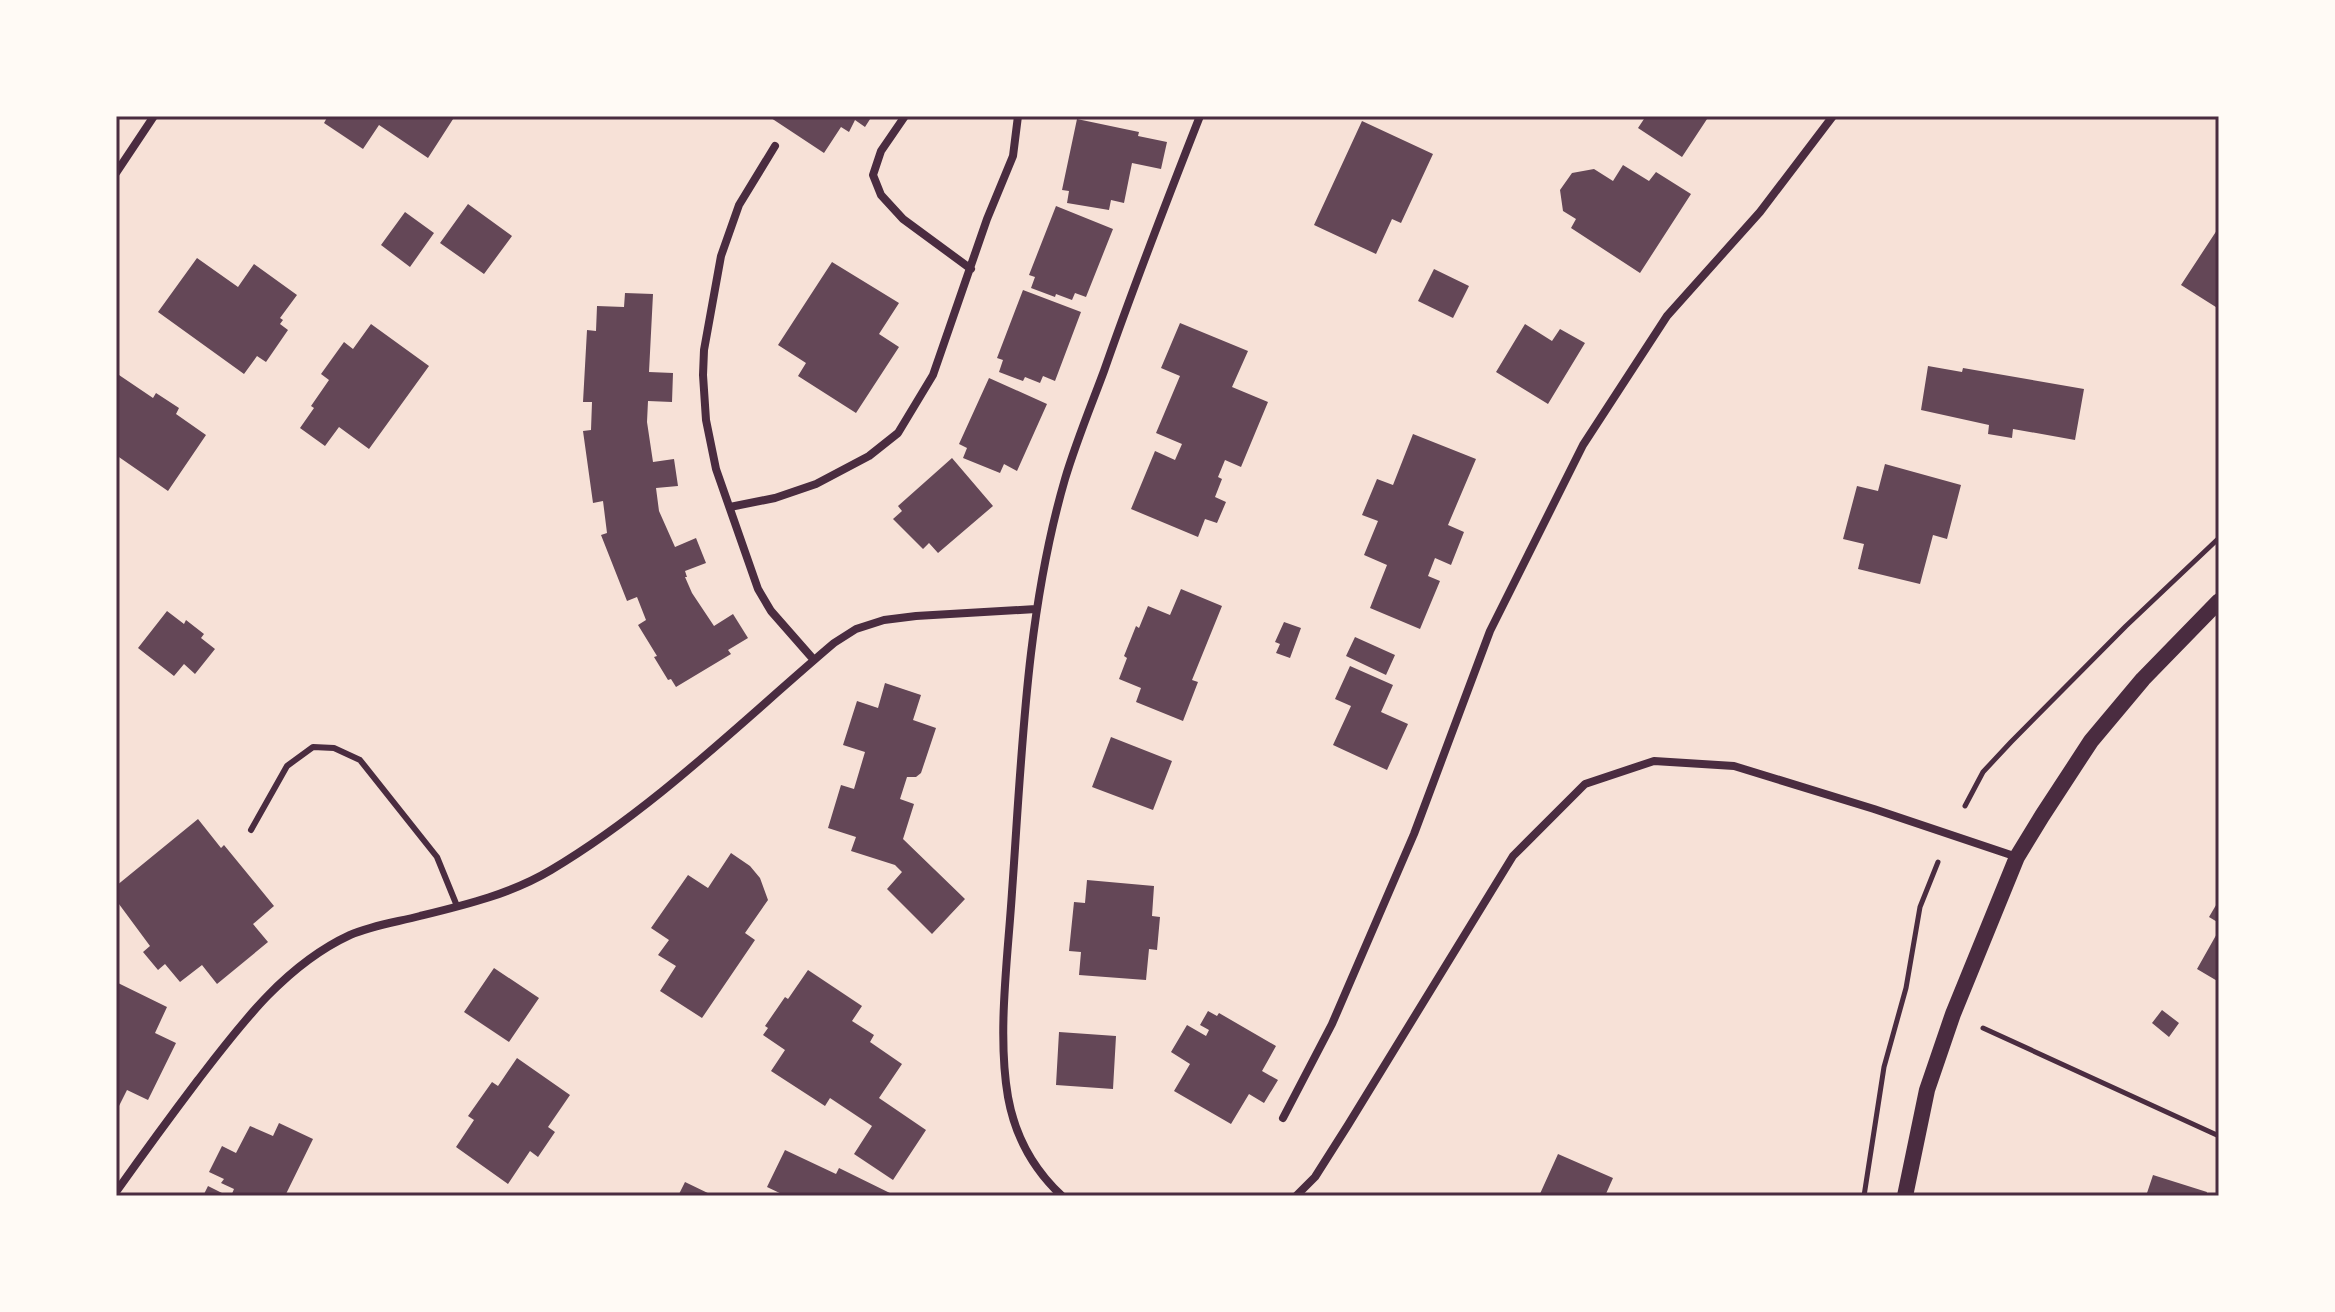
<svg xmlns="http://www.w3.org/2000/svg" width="2335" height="1312" font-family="Cabin,sans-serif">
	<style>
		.building { fill: #644757 }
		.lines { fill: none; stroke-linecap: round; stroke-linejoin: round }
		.path { stroke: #4a2c40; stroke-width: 5 }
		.service { stroke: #4a2c40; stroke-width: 6 }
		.minor { stroke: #4a2c40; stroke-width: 8 }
		.secondary { stroke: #4a2c40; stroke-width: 16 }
		.neatline { fill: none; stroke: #4a2c40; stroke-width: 3 }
	</style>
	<rect width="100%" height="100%" fill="#f7e1d7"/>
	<path class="building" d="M328,116H455L428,158L379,125L363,149L324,123Z
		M768,116H872L865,127L855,120L849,132L841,127L824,153Z
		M1646,116H1709L1682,157L1638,128Z
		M1077,119L1139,132L1138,136L1167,142L1161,169L1132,163L1124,203L1111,200L1109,210L1067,203L1069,191L1062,190Z
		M1362,121L1433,154L1401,223L1392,219L1376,254L1314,225Z
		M1623,165L1649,181L1656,172L1691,194L1640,273L1571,228L1576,219L1563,211L1560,190L1572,173L1594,169L1613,181Z
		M468,204L512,236L484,274L440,243Z
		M1056,206L1113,229L1086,297L1075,293L1072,300L1056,294L1055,297L1031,288L1035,277L1029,275Z
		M405,212L434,233L410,267L381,245Z
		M2219,227V309L2181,285Z
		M197,258L238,287L254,264L297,295L280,318L283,320L280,324L288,330L266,362L257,356L244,374L158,312Z
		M832,262L899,303L879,334L899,347L856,413L798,376L806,363L778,345Z
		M1434,269L1469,286L1453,318L1418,301Z
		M1023,290L1081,312L1055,381L1043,376L1040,383L1025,377L1023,381L999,372L1003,360L997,358Z
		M625,293L653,294L649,372L673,373L672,402L648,401L647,422L653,462L674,459L678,486L656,488L659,511L675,547L696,538L706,563L685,571L687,577H685L692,593L714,626L733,614L748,638L728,650L731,654L676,687L671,679L668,680L654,657L657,656L638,625L646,620L637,597L627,601L601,535L607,533L603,501L593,503L583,431L591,430L592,402H583L587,330L596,331L597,306L624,307Z
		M1180,323L1248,351L1232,387L1268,402L1241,467L1225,460L1218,477L1222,479L1215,497L1226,502L1217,523L1205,519L1198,537L1131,509L1155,451L1175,460L1182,444L1156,433L1180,376L1161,368Z
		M371,324L429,366L369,449L339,427L325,446L300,428L314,408L311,406L329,380L321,374L344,342L353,349Z
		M1525,324L1552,341L1560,329L1585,343L1548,404L1496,372Z
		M1928,366L1962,372L1963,368L2084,389L2075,440L2013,429L2012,438L1988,434L1989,425L1921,410Z
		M119,375L153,398L156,393L179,408L176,414L206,435L168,491L116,455V380Z
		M989,378L1047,404L1017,471L1004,464L1000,473L963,458L967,448L959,444Z
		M1413,434L1476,459L1448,525L1464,532L1451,565L1435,558L1428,576L1440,581L1420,629L1370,608L1387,565L1364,555L1378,521L1362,515L1377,479L1393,485Z
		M952,458L993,506L938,553L929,543L923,549L893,519L902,511L898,506Z
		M1885,464L1961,485L1947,539L1933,535L1920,584L1858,569L1864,544L1843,539L1857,486L1878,491Z
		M1181,589L1222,606L1192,680L1198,682L1183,721L1136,702L1141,688L1119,679L1127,658L1124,656L1136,626L1139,628L1148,606L1170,615Z
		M167,611L184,624L186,620L204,634L201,638L215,649L195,674L184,664L174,676L138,648Z
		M1284,622L1301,628L1290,658L1276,653L1280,644L1275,642Z
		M1355,637L1395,655L1386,675L1346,656Z
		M1350,666L1393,685L1381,712L1408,724L1387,770L1333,745L1351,706L1335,699Z
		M885,683L921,695L913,720L936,728L921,773L916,777H907L900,799L914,804L903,839L965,899L932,934L887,889L902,872L895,865L851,851L856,837L828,828L841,785L854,789L865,752L843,745L857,701L878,708Z
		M1111,737L1172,761L1153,810L1092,787Z
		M198,819L221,848L224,845L274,906L253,924L268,942L217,984L202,965L180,982L165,964L158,970L143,952L150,946L116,900V886Z
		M731,853L750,866L760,878L768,900L745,933L755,940L702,1018L660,991L676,966L658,955L669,940L651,928L688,875L708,888Z
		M1087,880L1154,886L1152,916L1160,917L1157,950L1149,949L1146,980L1079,975L1081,952L1069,951L1074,902L1085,903Z
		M2219,900V923L2209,917Z
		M2219,930V982L2197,969Z
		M494,968L539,998L509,1042L464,1012Z
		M808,970L862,1006L852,1021L874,1035L870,1042L902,1064L879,1098L926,1130L893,1180L854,1154L872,1126L830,1098L825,1106L771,1071L785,1050L763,1035L768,1028L765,1026L785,997L788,999Z
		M116,982L167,1007L155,1033L176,1043L148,1100L127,1090L116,1112Z
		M2162,1010L2179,1023L2169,1037L2152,1023Z
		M1208,1011L1217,1016L1219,1013L1276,1046L1262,1071L1278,1080L1264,1103L1249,1094L1231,1124L1174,1091L1190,1064L1171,1052L1187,1025L1206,1036L1209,1030L1200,1025Z
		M1059,1032L1116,1036L1113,1089L1056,1085Z
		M517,1058L570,1095L548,1127L555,1132L538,1157L530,1151L508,1184L456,1147L474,1120L468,1116L492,1082L498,1086Z
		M279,1123L313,1139L285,1196H231L234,1189L221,1183L224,1179L209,1172L222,1146L236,1153L250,1126L273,1136Z
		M785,1150L836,1174L839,1168L896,1196H786L767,1187Z
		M1558,1154L1613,1178L1605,1196H1539Z
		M2153,1175L2207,1192L2206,1196H2146Z
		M685,1182L714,1196H678Z
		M208,1186L228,1196H203Z"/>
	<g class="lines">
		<path class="path" d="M1965,806L1983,772L2011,742L2126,626L2219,538
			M1983,1028L2219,1136
			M1864,1196L1884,1067L1906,988L1920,907L1938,862"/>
		<path class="service" d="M251,830L287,766L313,747L334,748L360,760L437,857L457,906"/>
		<path class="minor" d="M905,116L881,151L873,175L881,195L903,219L971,269
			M775,146L739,205L721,256L704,350L703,375L706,420L716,469L758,589L771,611L814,660
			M116,173L154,116
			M730,507L775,498L816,484L869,456L898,433L933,375L987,219L1013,156L1018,116
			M1283,1118L1332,1024L1414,834L1490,631L1583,445L1667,316L1760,212L1833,116
			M116,1192C143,1154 170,1117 198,1080C241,1024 285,965 350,935C373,925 397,922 420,916C465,905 511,894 551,870C655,808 742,721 834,643L856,629L884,620L916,616L1036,609
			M1062,1196C1033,1169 1015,1136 1008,1097C997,1034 1008,956 1012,892C1022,753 1026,613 1065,479C1076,442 1091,406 1104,371C1134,285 1167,200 1200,116
			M1296,1196L1315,1177L1348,1125L1513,856L1585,784L1654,761L1734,766L1874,809L2017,857"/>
		<path class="secondary" d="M1905,1196L1927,1090L1953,1014L2017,857L2042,816L2091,741L2143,679L2219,601"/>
	</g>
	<rect width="2335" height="1312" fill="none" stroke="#fffaf5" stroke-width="236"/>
	<rect x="118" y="118" width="2099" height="1076" class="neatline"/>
</svg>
